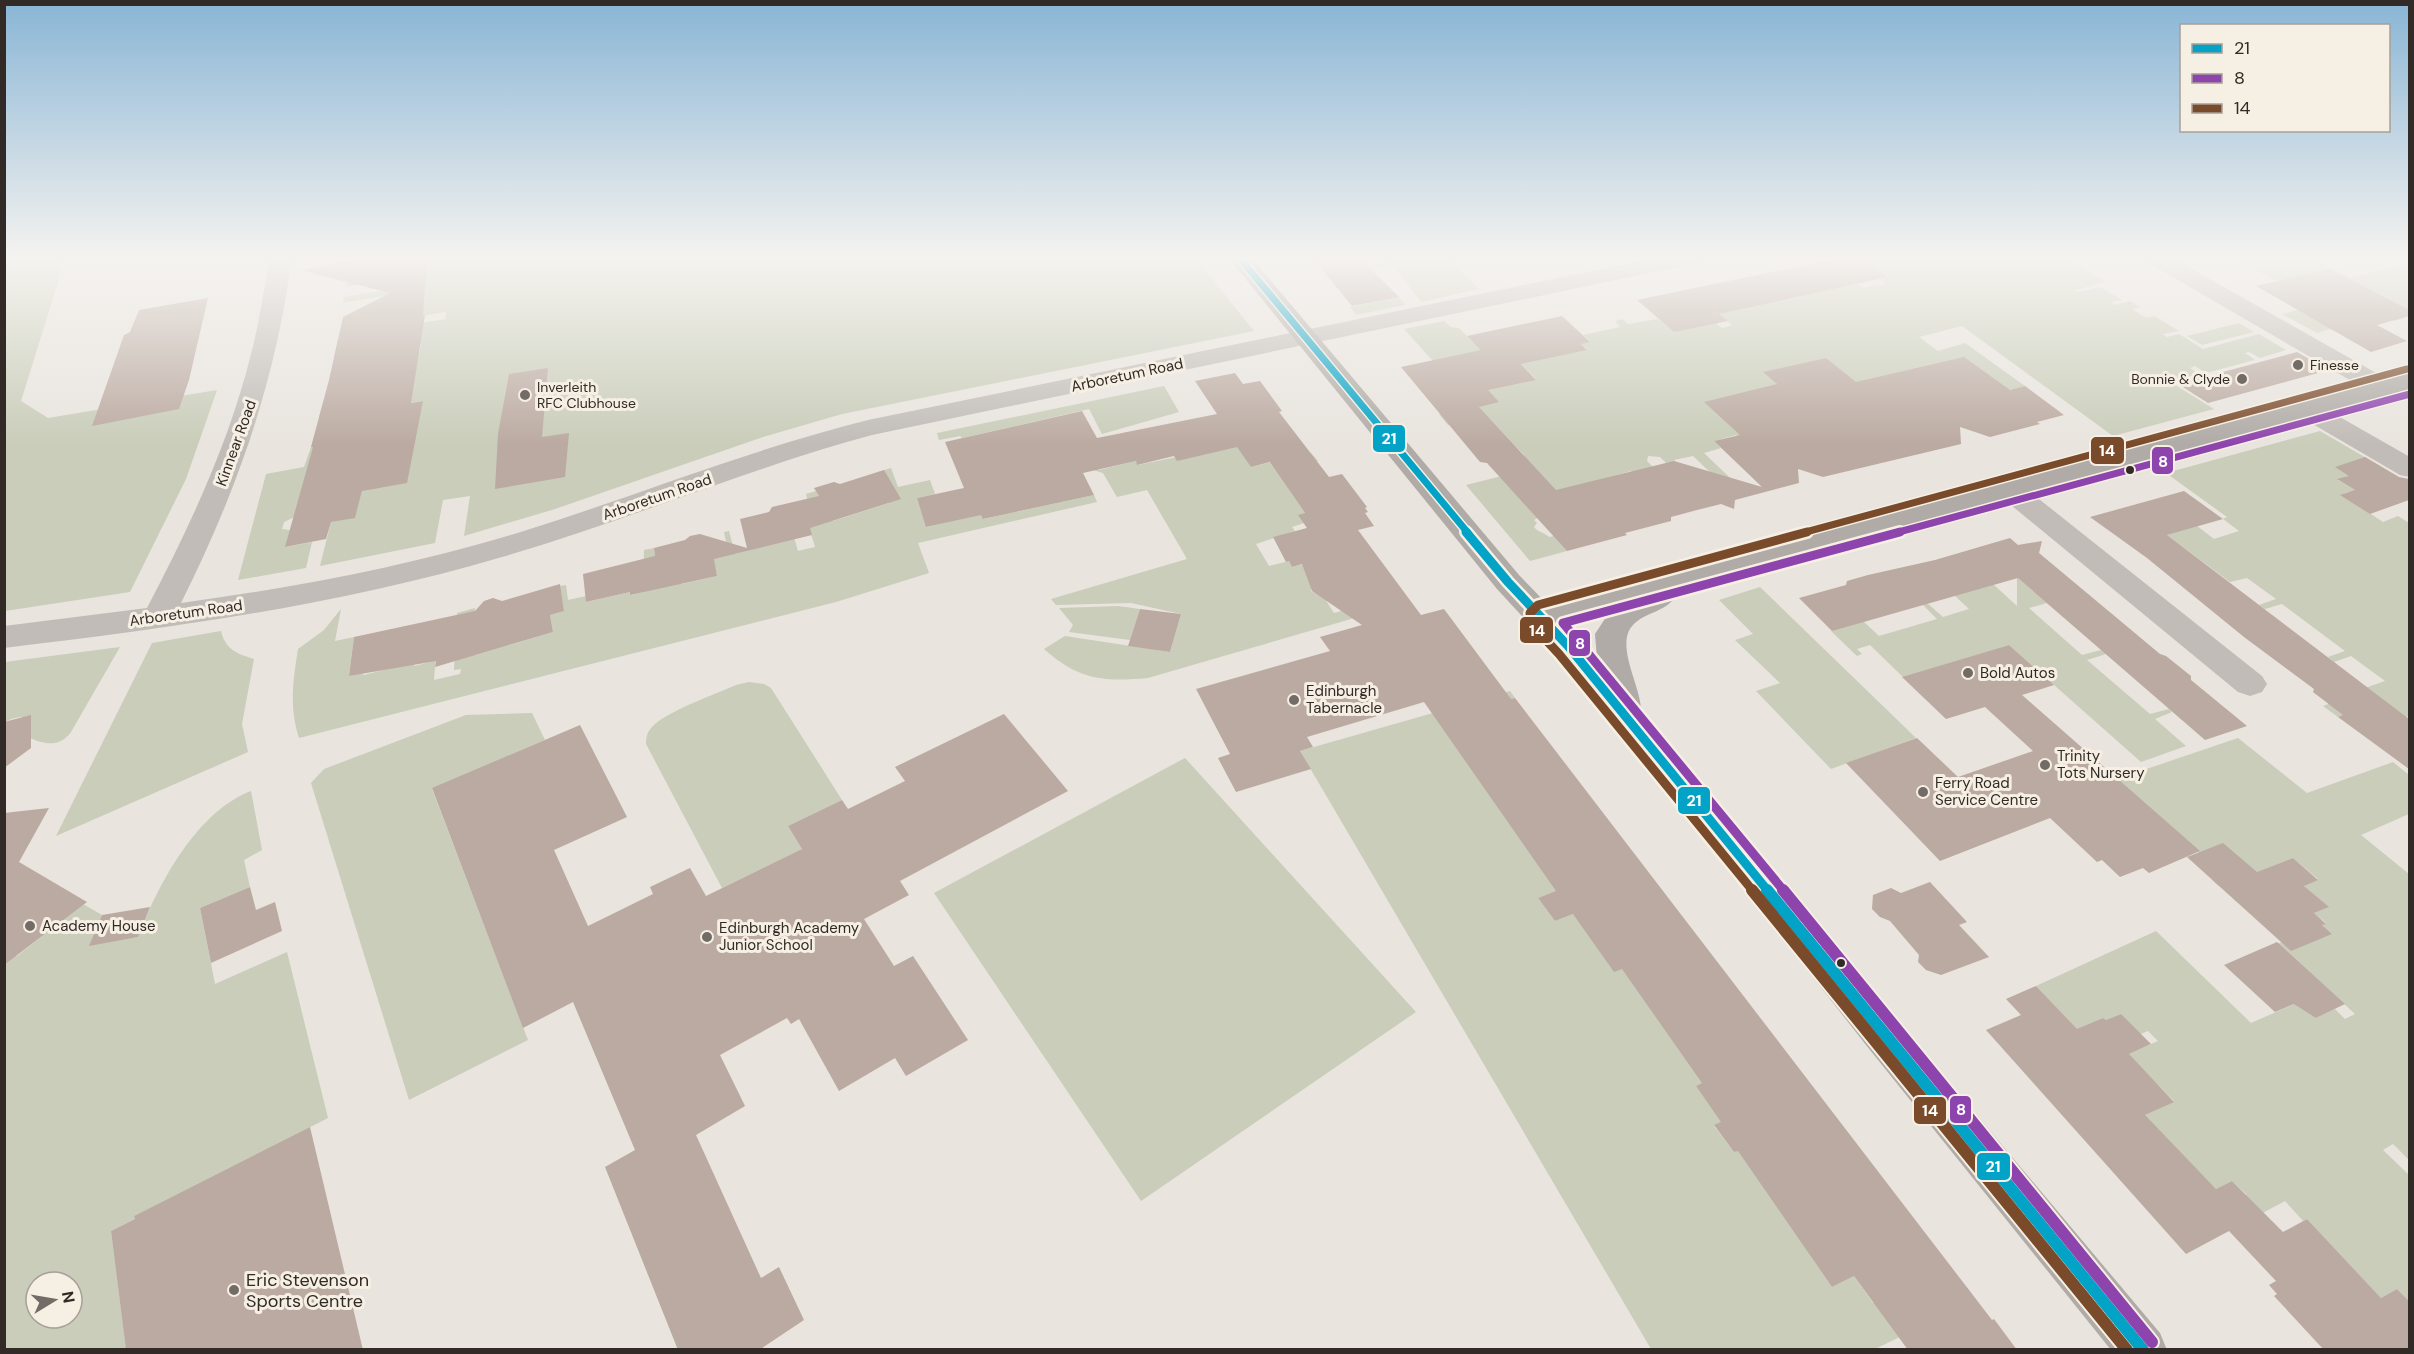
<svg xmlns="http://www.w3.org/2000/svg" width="2414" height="1354" font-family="'DM Sans',sans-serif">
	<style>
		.green { fill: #c9cdb9; fill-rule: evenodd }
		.building { fill: #bbaaa1 }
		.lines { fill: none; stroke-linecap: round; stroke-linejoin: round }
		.minor { fill: #c1bcb7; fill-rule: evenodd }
		.major { fill: #b0aba6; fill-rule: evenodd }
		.bus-1-far2-casing { stroke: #f6efe4; stroke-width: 10 }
		.bus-1-far1-casing { stroke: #f6efe4; stroke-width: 14 }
		.bus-1-casing { stroke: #f6efe4; stroke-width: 16 }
		.bus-2-far2-casing { stroke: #f6efe4; stroke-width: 10 }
		.bus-2-far1-casing { stroke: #f6efe4; stroke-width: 14 }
		.bus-2-casing { stroke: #f6efe4; stroke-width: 16 }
		.bus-3-far2-casing { stroke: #f6efe4; stroke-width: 10 }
		.bus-3-far1-casing { stroke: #f6efe4; stroke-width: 14 }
		.bus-3-casing { stroke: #f6efe4; stroke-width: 16 }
		.bus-1-far2 { stroke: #02a3c6; stroke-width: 7 }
		.bus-1-far1 { stroke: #02a3c6; stroke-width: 9 }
		.bus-1 { stroke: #02a3c6; stroke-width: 12 }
		.bus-2-far2 { stroke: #8e44ad; stroke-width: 7 }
		.bus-2-far1 { stroke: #8e44ad; stroke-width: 9 }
		.bus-2 { stroke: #8e44ad; stroke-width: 12 }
		.bus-3-far2 { stroke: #7a4b2a; stroke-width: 7 }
		.bus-3-far1 { stroke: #7a4b2a; stroke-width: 9 }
		.bus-3 { stroke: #7a4b2a; stroke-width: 12 }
		.poi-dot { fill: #726b66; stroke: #f6efe4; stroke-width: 2 }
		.bus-dot { fill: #322a26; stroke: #f6efe4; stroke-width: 2 }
		.labels { text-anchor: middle; stroke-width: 6; stroke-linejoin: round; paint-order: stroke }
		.far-poi-label { font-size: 14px; fill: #322a26; stroke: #f6efe4; text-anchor: start }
		.street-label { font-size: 15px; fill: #322a26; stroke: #f6efe4 }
		.poi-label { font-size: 15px; fill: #322a26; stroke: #f6efe4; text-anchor: start }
		.near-poi-label { font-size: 18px; fill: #322a26; stroke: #f6efe4; text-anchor: start }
		.line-badge { stroke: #f6efe4; stroke-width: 2 }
		.badge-label { font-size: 16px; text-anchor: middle; font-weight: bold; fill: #fff }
	</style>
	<rect width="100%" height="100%" fill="#e9e4de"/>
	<path class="green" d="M4,256H62L59,279L21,401L48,418L217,390L186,479L130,592L5,611Z
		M425,256H1194L1254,331L842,414L763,437L555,509L464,536L470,496L443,500L435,543L320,566L331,522L355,517L362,491L390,472L284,522L282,529L290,530L286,547L312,542L306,568L238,580L266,474L304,467L311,447L417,430L422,401L319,417L324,399L419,354L421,344L334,357L338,339L420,325V323L446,319V312L421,316L424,289L343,303L344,297L391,289L390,279L346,287V283L404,272V260Z
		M1419,256H1446L1479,289L1422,302C1410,290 1404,277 1392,265L1372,269L1369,266Z
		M1866,256H2063L2106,282L2075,290L2078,292L2100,287L2122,300L2112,302L2114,305L2130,301L2140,307L2132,309L2146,318L2154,316L2179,331L2163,334L2167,337L2179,334L2203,349L2259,334L2286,350L2260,358L2249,352L2245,353L2255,360L2206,373L2195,366L2190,368L2200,375L2172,383L2214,409L2113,436L1962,326L1919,337L1938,351L1965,343L2025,386L2012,390L2002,388L1929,393L1764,372L1778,385L1749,446L1736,435L1714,441L1721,448L1704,453L1748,495L1737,498L1693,456L1674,460L1684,471L1676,473L1660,457L1648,456L1647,461L1662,476L1641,481L1631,471L1610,477L1534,520L1537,523L1534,527C1539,533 1544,532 1549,537L1554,536L1567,551L1530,561L1466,485L1526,470L1524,455L1487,416L1448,425L1439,414L1498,401L1441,370L1404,329L1444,321L1451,327L1459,328L1474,343L1486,340L1505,374L1515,384L1536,379L1503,345L1578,352L1587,349L1581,344L1590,341L1583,335L1620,327L1615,321L1622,319L1628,324L1658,319L1675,332L1682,330L1674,323L1699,309L1722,328L1732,325L1719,314L1834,282L1841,287L1857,284L1863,288L1886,284L1880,279L1888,276L1869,263L1873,261Z
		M2308,256L2351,278L2403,265L2409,266V310L2406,309L2395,312L2405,318L2394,321L2381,313L2317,333L2282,314L2336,300L2285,287L2267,275H2264L2230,257Z
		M1399,297L1405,305L1356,315L1350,307Z
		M2239,323L2254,332L2202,345L2187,336Z
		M1164,386L1179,412L1102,434L1089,409L962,438L960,436L939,440L937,433Z
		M2320,431L2380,466L2338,480L2374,501L2365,505L2347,492L2342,495L2383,522L2398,516L2409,523V716L2395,722L2371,705L2338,717L2323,706L2331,703L2328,701L2385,681L2351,656L2334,662L2328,657L2345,651L2282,604L2265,609L2259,605L2276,599L2247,578L2230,582L2167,535L2197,526L2214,539L2239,531L2223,519L2227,517L2166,473Z
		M1239,444L1251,467L1311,453L1318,461L1286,469L1288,488L1305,513L1304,523L1292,527L1295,531L1256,544L1269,566L1289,561L1292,567L1366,548L1311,581V591L1325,599L1334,613L1400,595L1406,603L1148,678C1103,682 1079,680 1044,649L1065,636L1170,652L1181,614L1131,603L1056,605L1051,599L1187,559L1147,490L1117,497L1103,473L1050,456L1087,448L1099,470L1136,461L1138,465Z
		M891,468L898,487L930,480L935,494L917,498L927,527L981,514L984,519L1094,495L1097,502L918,543L929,573L836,602L299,738C289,707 293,681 298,649L324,630L341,609L335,641L354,637L349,676L362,673L364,675L414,662V666L430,662L431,658L436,654L434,680L460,674L461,669L454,670L455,651L464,648L457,613L475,608L476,655L553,632L550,615L564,611L560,586L566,585L568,600L586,596L587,602L630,592L631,595L643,592L644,550L654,548L659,585L681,580L682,584L717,576L712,551L727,547L724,532L729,531L735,554L794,537L798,551L815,547L802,504L808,503L806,494L816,491L833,521L889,503L884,470Z
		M2017,577L2047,603L2029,608L2082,655L2101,650L2106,654L2087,660L2150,714L2169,709L2172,712L2155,719L2186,746L2141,762L2009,645L1903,677L1870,645L1857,649L1862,654L1857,656L1831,631L1863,621L1879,636L1937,619L1922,604L1927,603L1943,617L1969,609L1954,595L1993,584L2017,606Z
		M1760,587L1916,738L1831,769L1756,691L1780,683L1735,640L1753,634L1719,600Z
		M1118,606L1140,609L1130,640L1069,632L1073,625L1059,608Z
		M221,631C225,649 237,654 254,659L242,724L248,752L56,836L152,643Z
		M120,647L71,732C57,751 40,742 22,735L31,724L30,719C21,715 13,718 5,722V662Z
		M749,682L764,684L771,688L842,800L788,826L802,849L722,888L646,744C646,738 647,732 652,727C665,712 716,694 736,685Z
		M1510,691L1515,698L1439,721L1557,891L1538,898L1555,921L1573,914L1622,969L1735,1069L1696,1086L1716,1114L1728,1119L1714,1126L1734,1152L1759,1142L1853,1236L1810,1255L1832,1287L1854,1276L1873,1303L1894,1293L1910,1315L1967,1287L1976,1300L1875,1349H1651L1300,751Z
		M532,713L545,740L432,789L528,1040L409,1100L311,783L324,769L466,715Z
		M2238,738L2307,793L2393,762L2409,775V814L2361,835L2409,874V1160L2393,1144L2383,1150L2409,1175V1301L2397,1289L2381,1298L2307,1219L2303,1221L2285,1201L2238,1226L2246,1194L2232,1181L2216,1189L2143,1116L2174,1101L2156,1083L2120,1058L2158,1041L2148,1031L2138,1035L2121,1014L2106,1020L2103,1018L2088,1025L2080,1033L2036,986L2156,931L2251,1023L2299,1002L2316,1018L2335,1009L2345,1019L2355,1014L2328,989H2284L2248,955L2282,942L2332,934L2322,925L2326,923L2314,913L2328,907L2304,886L2318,879L2293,858L2220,887L2212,880L2224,875L2117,779Z
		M1185,758L1416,1012L1141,1201L934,893Z
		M251,791L262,850L244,860L250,887L200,908L215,984L287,952L328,1118L134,1216L135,1219L111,1231L126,1349H5L4,948L17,956L83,904L102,915L90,945L138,937C158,885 196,812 251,791ZM36,1282H72V1318H36Z"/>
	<path class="building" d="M378,256H427L423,316L425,315L411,403L423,401L407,483L362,491L355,518L331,522L326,539L285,547L313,447H311L329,380L343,317L390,293L300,270Z
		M1311,256H1358L1399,297L1352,306Z
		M1849,256H1859L1888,277L1719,314L1728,321L1674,332L1637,300Z
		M2330,269L2409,310V316L2377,325L2407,341L2371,352L2256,286Z
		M208,298L189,380L179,409L92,426L124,335L130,332L139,310Z
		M1562,316L1590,342L1581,344L1587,350L1521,364L1536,380L1488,390L1499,402L1479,407L1556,490L1674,461L1762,487L1714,441L1740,435L1704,402L1777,384L1763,372L1826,358L1856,382L1964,357L2010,390L2025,386L2064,415L2037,422L2040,424L1990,437L1960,427L1961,444L1823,477L1798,469L1799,483L1735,500L1734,509L1721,504L1697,510L1671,517V521L1625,533L1627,535L1567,551L1487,463L1480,462L1470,450L1401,367L1481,350L1467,336Z
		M2297,352L2329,370L2208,403L2178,384Z
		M548,368L542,437L569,433L565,477L495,489L498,434L509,374Z
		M1235,373L1243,384L1260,381L1282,411L1279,412L1329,477L1342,474L1367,507L1365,508L1368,512L1365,513L1374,526L1358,530L1421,615L1444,609L1511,699L1515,698L1992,1320L1994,1319L2017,1350H1908L1854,1276L1832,1287L1738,1151L1734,1152L1714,1125L1721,1122L1696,1086L1702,1083L1622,969L1614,972L1573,914L1555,921L1538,898L1556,891L1424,702L1307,737L1313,747L1300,751L1311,769L1236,792L1218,758L1230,754L1196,689L1330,651L1320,637L1362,625L1312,591L1302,564L1292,567L1289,561L1286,562L1273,537L1307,528L1298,515L1305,513L1270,462L1251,467L1237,447L1177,461L1174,456L1137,465L1136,461L1083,473L1094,495L983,519L981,515L926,527L917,498L964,488L945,442L1082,411L1097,438L1217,414L1195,381Z
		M2365,457L2399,477L2409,479V500L2370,514L2340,495L2355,490L2337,479L2349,476L2335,467Z
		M884,470L901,499L810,528L812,535L714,559L717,576L630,595V592L586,602L583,574L655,556L654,548L685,540L690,536L700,534L747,548L740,519L769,512L772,507L819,496L814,488L834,482L840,484Z
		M2184,491L2223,519L2167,535L2409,719V769L2338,717L2343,715L2313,692L2314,689L2244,637L2147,558L2090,517Z
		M2010,538L2018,545L2042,541L2039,553L2160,654L2166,656L2191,676V680L2247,726L2205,740L2018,578L1832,631L1799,598L1846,585L1847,581L1868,575L1935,560Z
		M560,584L564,611L550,615L553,632L435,667L436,661L349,676L354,637L475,611L484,601L493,598L502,601Z
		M1140,609L1181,614L1170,652L1128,646Z
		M2009,645L2054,685L2022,695L2200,851L2149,873L2143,868L2120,877L2102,860L2097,862L2050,818L1940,861L1846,763L1917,738L1958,777L2033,751L1985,707L1946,719L1902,677Z
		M1004,714L1068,791L900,881L909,895L864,919L894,966L913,956L968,1040L906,1076L895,1058L839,1091L799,1019L791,1024L787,1018L720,1055L745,1106L696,1135L761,1278L779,1267L804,1320L759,1350H678L605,1167L635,1150L573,1002L523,1028L432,788L580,725L627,817L554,850L588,926L653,894L650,887L690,868L706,896L802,849L788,826L842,800L848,809L905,781L895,767Z
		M31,715V748L4,768V722Z
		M49,808L19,862L87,902L4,965V813Z
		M2223,843L2257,872L2293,858L2318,880L2304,886L2329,907L2314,913L2326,924L2322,925L2332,934L2291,951L2187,857Z
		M1930,882L1967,922L1959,925L1989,957L1941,975L1926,970L1918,962L1919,955L1890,921L1880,917L1872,909L1873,895L1891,888L1901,893Z
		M250,887L256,910L275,902L282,931L211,963L200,908Z
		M150,907L138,937L89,946L102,915Z
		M2277,942L2345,1004L2316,1018L2294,1004L2275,1012L2224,965Z
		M2036,986L2077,1029L2103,1018L2106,1020L2121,1014L2151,1044L2129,1054L2174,1102L2145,1115L2216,1189L2232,1181L2283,1232L2307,1219L2381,1298L2397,1289L2409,1301V1350H2324L2274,1296L2277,1294L2269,1285L2276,1281L2229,1231L2186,1254L1986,1030L2021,1015L2006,999Z
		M310,1127L363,1350H126L111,1231L135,1219L134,1216Z"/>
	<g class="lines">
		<path class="minor" d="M270,256H292C276,381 237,491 181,603C298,587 414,565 527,530C641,494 752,449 868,420L1665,256H1709L1706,261L1698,263L872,435C746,469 627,521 502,557C340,605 172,628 4,648V626L147,608C190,526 230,441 252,350C260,319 264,288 270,256Z
			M2142,256H2169L2392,382L2396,388L2392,394L2383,396L2374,394L2145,261Z
			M2308,402L2317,404L2410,457V477L2400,475L2299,416L2295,410L2299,404Z
			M2010,481L2020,484L2262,676L2267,684L2262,692L2250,696L2238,692L2000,496L1996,490L2000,484Z"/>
		<path class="major" d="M1227,256H1250L1519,575L1547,604L2410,373V389L1673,592L1676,596C1666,612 1645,612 1633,625C1614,645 1642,688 1641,711L1896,1019L2160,1333L2167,1350H2111L1866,1045L1692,822L1557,654L1497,589ZM1612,608L1595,634L1597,659L1564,622Z"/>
		<defs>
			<path id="bus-1-far2" d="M1238,256L1468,533"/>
			<path id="bus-1-far1" d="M1466,532L1508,582L1568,646L1768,891"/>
			<path id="bus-1" d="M1767,890L2143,1350"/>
			<path id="bus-2-far2" d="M1895,533L2410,394"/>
			<path id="bus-2-far1" d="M1784,891L1563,623L1900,532"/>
			<path id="bus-2" d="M1783,890L2152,1342"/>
			<path id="bus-3-far2" d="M1802,533L2407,369"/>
			<path id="bus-3-far1" d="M1753,891L1559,654L1531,624L1530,613L1538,605L1807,532"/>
			<path id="bus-3" d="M1752,890L2127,1350"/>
		</defs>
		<use href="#bus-1-far2" class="bus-1-far2-casing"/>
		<use href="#bus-1-far1" class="bus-1-far1-casing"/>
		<use href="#bus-1" class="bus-1-casing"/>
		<use href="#bus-2-far2" class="bus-2-far2-casing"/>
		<use href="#bus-2-far1" class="bus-2-far1-casing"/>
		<use href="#bus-2" class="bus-2-casing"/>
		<use href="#bus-3-far2" class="bus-3-far2-casing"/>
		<use href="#bus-3-far1" class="bus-3-far1-casing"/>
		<use href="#bus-3" class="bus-3-casing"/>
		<use href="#bus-1-far2" class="bus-1-far2"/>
		<use href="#bus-1-far1" class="bus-1-far1"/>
		<use href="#bus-1" class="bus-1"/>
		<use href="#bus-2-far2" class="bus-2-far2"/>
		<use href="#bus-2-far1" class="bus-2-far1"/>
		<use href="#bus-2" class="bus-2"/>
		<use href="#bus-3-far2" class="bus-3-far2"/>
		<use href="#bus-3-far1" class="bus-3-far1"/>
		<use href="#bus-3" class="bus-3"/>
	</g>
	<linearGradient id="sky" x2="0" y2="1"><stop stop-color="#89b5d5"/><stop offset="0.58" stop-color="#f5f3f0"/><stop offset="1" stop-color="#f5f3f0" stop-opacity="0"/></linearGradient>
	<rect width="2414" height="445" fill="url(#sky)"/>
	<g class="poi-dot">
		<circle cx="2298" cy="365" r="6"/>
		<circle cx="2242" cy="379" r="6"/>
		<circle cx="525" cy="395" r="6"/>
		<circle cx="1968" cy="673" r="6"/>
		<circle cx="1294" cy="700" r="6"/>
		<circle cx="2045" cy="765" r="6"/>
		<circle cx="1923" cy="792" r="6"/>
		<circle cx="30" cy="926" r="6"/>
		<circle cx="707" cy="937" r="6"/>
		<circle cx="234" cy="1290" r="6"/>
	</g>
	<g class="bus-dot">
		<circle cx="2130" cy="470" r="5"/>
		<circle cx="1841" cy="963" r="5"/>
	</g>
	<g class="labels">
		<g class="far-poi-label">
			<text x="2310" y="370">Finesse</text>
			<text x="2230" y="384" text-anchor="end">Bonnie &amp; Clyde</text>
			<text x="537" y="392">Inverleith<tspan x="537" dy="16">RFC Clubhouse</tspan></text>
		</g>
		<g class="street-label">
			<text transform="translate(1127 375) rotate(-12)" y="5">Arboretum Road</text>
			<text transform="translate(236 443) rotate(-70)" y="5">Kinnear Road</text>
			<text transform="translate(657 497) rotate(-19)" y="5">Arboretum Road</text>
			<text transform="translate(186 613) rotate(-8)" y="5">Arboretum Road</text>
		</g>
		<g class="poi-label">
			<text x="1980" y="678">Bold Autos</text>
			<text x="1306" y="696">Edinburgh<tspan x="1306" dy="17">Tabernacle</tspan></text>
			<text x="2057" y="761">Trinity<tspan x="2057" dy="17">Tots Nursery</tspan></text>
			<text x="1935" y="788">Ferry Road<tspan x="1935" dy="17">Service Centre</tspan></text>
			<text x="42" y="931">Academy House</text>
			<text x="719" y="933">Edinburgh Academy<tspan x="719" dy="17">Junior School</tspan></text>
		</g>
		<g class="near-poi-label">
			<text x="246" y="1286">Eric Stevenson<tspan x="246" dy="21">Sports Centre</tspan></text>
		</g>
	</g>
	<g class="line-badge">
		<rect x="1372" y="424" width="34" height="29" rx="6" fill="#02a3c6"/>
		<rect x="2090" y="436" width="35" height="29" rx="6" fill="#7a4b2a"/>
		<rect x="2151" y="446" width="23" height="29" rx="6" fill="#8e44ad"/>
		<rect x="1519" y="616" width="35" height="28" rx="6" fill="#7a4b2a"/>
		<rect x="1568" y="629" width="23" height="28" rx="6" fill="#8e44ad"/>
		<rect x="1677" y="786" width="34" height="29" rx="6" fill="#02a3c6"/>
		<rect x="1949" y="1095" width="23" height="29" rx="6" fill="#8e44ad"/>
		<rect x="1913" y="1096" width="34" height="29" rx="6" fill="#7a4b2a"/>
		<rect x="1976" y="1152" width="35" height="29" rx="6" fill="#02a3c6"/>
	</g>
	<g class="badge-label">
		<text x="1389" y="444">21</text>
		<text x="2107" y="456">14</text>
		<text x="2163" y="467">8</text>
		<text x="1537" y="636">14</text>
		<text x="1580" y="649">8</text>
		<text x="1694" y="806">21</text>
		<text x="1961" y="1115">8</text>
		<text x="1930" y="1116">14</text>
		<text x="1993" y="1172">21</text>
	</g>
	<rect width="2414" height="1354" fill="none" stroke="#322a26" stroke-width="12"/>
	<rect x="2180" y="24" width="210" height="108" fill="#f6efe4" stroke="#a8a098" stroke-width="1.5"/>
	<rect x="2192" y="44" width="30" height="9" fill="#02a3c6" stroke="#a8a098" stroke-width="1.5"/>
	<text x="2234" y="54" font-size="18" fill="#322a26">21</text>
	<rect x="2192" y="74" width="30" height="9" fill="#8e44ad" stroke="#a8a098" stroke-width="1.5"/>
	<text x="2234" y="84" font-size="18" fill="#322a26">8</text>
	<rect x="2192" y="104" width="30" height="9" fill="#7a4b2a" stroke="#a8a098" stroke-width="1.5"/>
	<text x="2234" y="114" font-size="18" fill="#322a26">14</text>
	<g transform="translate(54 1300) rotate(79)"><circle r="28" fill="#f6efe4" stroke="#a8a098" stroke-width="1.5"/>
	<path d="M0-4.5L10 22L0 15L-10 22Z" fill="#726b66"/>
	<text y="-9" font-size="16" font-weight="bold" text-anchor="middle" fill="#322a26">N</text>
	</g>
</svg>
